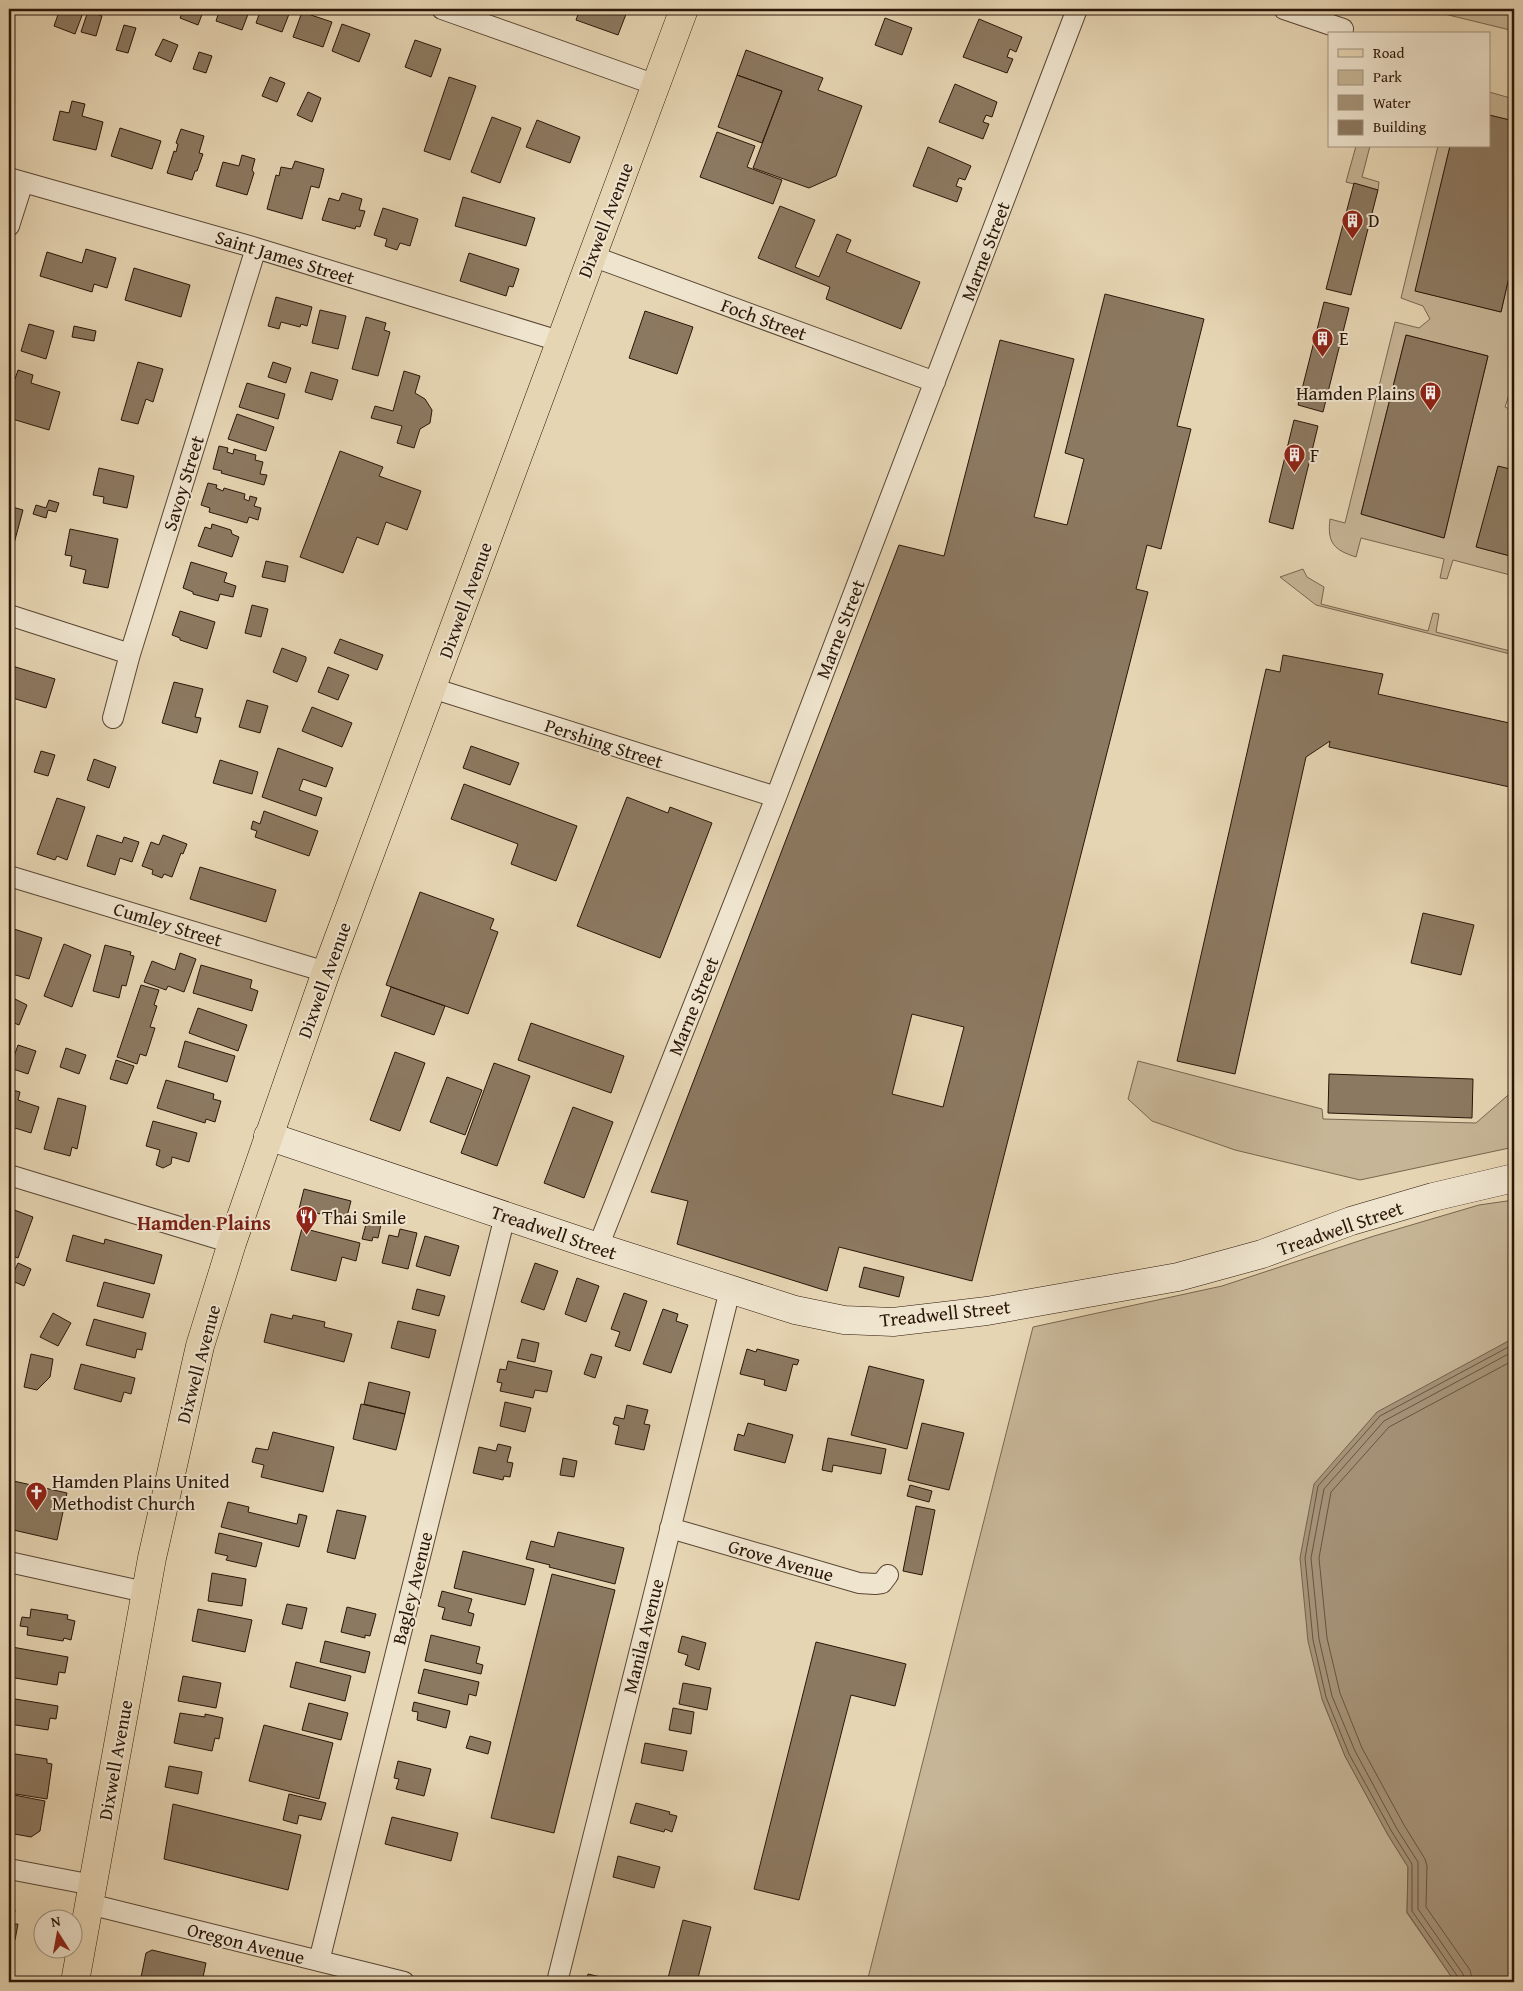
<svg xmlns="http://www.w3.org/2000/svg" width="1523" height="1991" font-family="'Gentium Book Plus',serif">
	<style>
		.green { fill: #c6b596; stroke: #78664f; fill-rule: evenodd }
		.water { fill: #a69479; stroke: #74624c }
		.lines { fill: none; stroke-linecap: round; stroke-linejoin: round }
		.shore { stroke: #685540; stroke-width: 1 }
		.building { fill: #8c7961; stroke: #2a1608; fill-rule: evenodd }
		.street-casing { stroke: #594633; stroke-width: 22 }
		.secondary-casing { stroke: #2a1608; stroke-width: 29 }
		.primary-casing { stroke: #2a1608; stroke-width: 29 }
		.street { stroke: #efe4ce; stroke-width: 20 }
		.secondary { stroke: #efe4ce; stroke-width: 28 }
		.primary { stroke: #e6d5b3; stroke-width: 28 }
		.labels { text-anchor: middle; stroke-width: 4; stroke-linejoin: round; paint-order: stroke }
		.street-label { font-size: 19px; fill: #2a1608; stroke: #efe4ce }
		.poi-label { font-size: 19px; fill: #2a1608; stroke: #efe4ce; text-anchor: start }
		.neighbourhood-label { font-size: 20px; font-weight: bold; fill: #7a1f14; stroke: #efe4ce }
	</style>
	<rect width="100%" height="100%" fill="#e6d5b3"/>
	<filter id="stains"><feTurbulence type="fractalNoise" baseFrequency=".004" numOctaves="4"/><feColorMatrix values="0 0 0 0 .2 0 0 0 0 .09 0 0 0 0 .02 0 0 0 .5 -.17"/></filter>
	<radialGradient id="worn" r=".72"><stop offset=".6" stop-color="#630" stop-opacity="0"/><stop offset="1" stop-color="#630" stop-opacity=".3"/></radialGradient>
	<path class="green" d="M1424,9H1485L1514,16V31Z
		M1489,92L1514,99V121L1489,115Z
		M1356,146H1370L1362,177L1379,182L1378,190L1346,182Z
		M1438,146H1450L1416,291L1501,312L1514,255V334L1513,336L1514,390L1511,389L1505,407L1514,411V470L1498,467L1477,547L1514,557V576L1453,560L1447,579L1440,578L1444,559L1361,538L1356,557C1334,550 1327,543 1330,519L1345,523L1395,322L1419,328L1430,319L1423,306L1401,298ZM1406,335L1488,356L1444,538L1361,514Z
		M1303,569L1307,577L1324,587L1321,604L1428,631L1433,613L1439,614L1436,632L1514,652V655L1316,605L1280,577Z
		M1138,1061L1322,1109L1323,1119L1476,1123L1514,1090V1147L1360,1180L1235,1150L1152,1121L1128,1099Z
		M1514,1200V1338L1484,1355L1322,1699L1345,1756L1388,1835L1408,1867L1407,1913L1455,1982H867L1033,1327L1222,1286L1374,1236L1479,1205Z"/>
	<path class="water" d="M1514,1338V1982H1455L1407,1912L1408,1867L1388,1835L1345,1756L1322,1699L1308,1641L1300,1558L1314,1484L1377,1412Z"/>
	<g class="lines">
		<path class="shore" d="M1459,1982L1458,1977L1412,1911V1864L1392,1832L1349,1754L1326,1697L1313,1640L1305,1558L1318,1486L1380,1416L1514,1344
			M1465,1982L1463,1974L1418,1909V1862L1397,1829L1355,1751L1332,1696L1319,1639L1311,1558L1324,1489L1384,1421L1514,1351
			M1473,1982L1470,1970L1426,1907L1427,1866L1425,1859L1404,1825L1362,1748L1340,1693L1327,1638L1319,1558L1331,1492L1389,1427L1514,1360"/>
	</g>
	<path class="building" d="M60,9L84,10L75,34L54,26Z
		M184,9H210L209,11L204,9L198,25L180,18Z
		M220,9H250L242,30L216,21Z
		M261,9H291L282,32L256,23Z
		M580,9H628L618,35L576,20Z
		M88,11L102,16L96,36L81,32Z
		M302,12L332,22L323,47L293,37Z
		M885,18L912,28L902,55L875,45Z
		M979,19L1022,37L1016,52L1010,49L1007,57L1013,59L1007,73L963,57Z
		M342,24L370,34L359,62L332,51Z
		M124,25L136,28L128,53L116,50Z
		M163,39L178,45L171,62L155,55Z
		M415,40L441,49L431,77L405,67Z
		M746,50L823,78L818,90L862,106L836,176L809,188L753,168L782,91L737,75Z
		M199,52L212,56L206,73L193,69Z
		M737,75L782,91L762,143L718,127Z
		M270,77L285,83L277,102L262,96Z
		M449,77L476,86L450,160L424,151Z
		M955,84L997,102L992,117L986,115L983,122L989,124L983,139L939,122Z
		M308,92L321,98L312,122L297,115Z
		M72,101L85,104L82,116L103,122L96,150L53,140L60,111L69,113Z
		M1489,115L1514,121V255L1501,312L1415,291L1450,146H1489Z
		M492,117L521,128L500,183L471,172Z
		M537,120L580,137L570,163L526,147Z
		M120,128L161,141L152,169L111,156Z
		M181,129L204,136L199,153L203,154L197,171H195L192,180L167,173L174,151L176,152L178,144L176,143Z
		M717,132L755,146L747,167L782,180L773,204L700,177Z
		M928,147L971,166L965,180L959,178L956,186L962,188L957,202L913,186Z
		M242,155L255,159L252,170L254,173L247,195L216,186L223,162L239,166Z
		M295,161L324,169L319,188L311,186L302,219L267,209L276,175L279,176L281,167L292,169Z
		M1354,183L1378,190L1351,295L1326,289Z
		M342,193L362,199L359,210L365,211L360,227L356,226L355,229L322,220L329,198L339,201Z
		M463,197L535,218L526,246L455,226Z
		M780,206L815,220L795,267L819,277L837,234L851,240L846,252L920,282L901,329L826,299L830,287L758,258Z
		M383,208L418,219L410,246L400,243L397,250L385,246L387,239L374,235Z
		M86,249L116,258L107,288L94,284L92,292L40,276L47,252L82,263Z
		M469,253L519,269L513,287L509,286L506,296L460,281Z
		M134,268L190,285L181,317L125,300Z
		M1105,294L1204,319L1177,426L1191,429L1161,549L1147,545L1136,589L1148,592L972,1281L839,1247L827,1291L677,1244L688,1201L651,1192L899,545L944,556L1000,340L1074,359L1034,517L1067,525L1084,459L1065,453ZM912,1014L964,1027L943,1107L892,1094Z
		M276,297L312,307L307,326L301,324L300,327L281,322L279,329L268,326Z
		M1324,302L1349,308L1323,412L1298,405Z
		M320,310L346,316L338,349L312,343Z
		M645,311L693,327L677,374L629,358Z
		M366,317L386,323L384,330L390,332L378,376L352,369Z
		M29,324L54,331L46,359L21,351Z
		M74,326L96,331L94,341L72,337Z
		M1406,335L1488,356L1444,538L1361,514Z
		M138,362L163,369L153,402L146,399L138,424L121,420Z
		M273,362L291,368L286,383L268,377Z
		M18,370L33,375L31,383L60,392L49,430L9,418V391L13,378L15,379Z
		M404,371L420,376L415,393L425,399L432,410L430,423L420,429L414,448L397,443L402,426L371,418L375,406L393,411Z
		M311,372L338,380L332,400L305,392Z
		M247,383L285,394L278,419L239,407Z
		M237,414L274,427L266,451L228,439Z
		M1294,420L1318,426L1293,529L1269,522Z
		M219,446L228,448L227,452L233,454L234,449L256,455L255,460L263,462L260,474L267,475L264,485L221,473L222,471L213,469Z
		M340,451L383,467L379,476L421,491L407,530L386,522L378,545L357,537L343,573L300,557Z
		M1498,466L1514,470V557L1476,547Z
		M99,468L134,476L127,508L103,503L104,497L93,495Z
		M208,483L217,485L216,488L223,491L224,488L245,494L244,499L249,501L250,496L257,498L254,506L261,508L258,520L249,517L247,523L209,512L210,508L201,505Z
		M49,500L59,503L56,512L48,510L46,518L33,514L36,505L46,508Z
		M9,506L23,510L12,551L9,550Z
		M212,524L231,530L232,534L239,537L232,557L198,546L205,527L211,529Z
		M70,529L118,539L108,588L83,583L86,570L70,566L72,556L65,555Z
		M266,561L288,566L285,582L262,577Z
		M191,562L227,573L224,582L236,586L233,597L220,594L218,601L193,594V592L183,588Z
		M252,605L268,609L261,637L245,633Z
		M180,611L215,622L207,649L180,640V638L172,635Z
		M340,639L383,655L377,670L334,653Z
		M282,648L306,657V660L297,682L273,672Z
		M1283,655L1383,674L1378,694L1514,724V788L1329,747L1330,741L1306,757L1235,1074L1177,1061L1266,669L1280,672Z
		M9,665L55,679L46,708L9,697Z
		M328,667L349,675L338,700L318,692Z
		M174,682L203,689L195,717L201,718L197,733L162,723Z
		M247,700L268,706L260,733L239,727Z
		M312,707L352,723L342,747L302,731Z
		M471,746L519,763L510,785L463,768Z
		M278,748L333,768L326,787L303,779L299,790L322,798L316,816L262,797Z
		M41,751L55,755L48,776L34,772Z
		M94,759L116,767L109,788L87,780Z
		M220,760L258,772L252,794L213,783Z
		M464,784L577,826L556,881L511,864L518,844L451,819Z
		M627,797L668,813L670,807L712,823L660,958L577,926Z
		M57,798L85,807L67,860L57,856L55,860L37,854Z
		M264,811L318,831L309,856L255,837L257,831L251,829L253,821L260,824Z
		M97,835L122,843L124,837L139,842L132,862L120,858L115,875L87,866Z
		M163,835L187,844L183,854L181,853L172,877L164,874L162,878L152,874L153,870L142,866L151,842L159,845Z
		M200,867L276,890L266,922L190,899Z
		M420,892L494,919L490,929L498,932L468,1014L386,985Z
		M1423,913L1474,925L1461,975L1411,963Z
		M14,929L42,938L29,979L9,973V945Z
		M64,944L91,955L72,1007L44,996Z
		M105,945L131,952L130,955L134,956L126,986L122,985L119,998L93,991Z
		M180,953L196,959L184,992L168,986L166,990L144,982L152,961L175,970Z
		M201,965L252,980L250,988L258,991L252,1011L193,993Z
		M141,985L159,990L154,1005L157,1006L150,1027L155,1028L146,1056L140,1054L137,1064L117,1057Z
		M391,987L445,1006L434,1035L381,1016Z
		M15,999L27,1005L19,1025L9,1021V1013Z
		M198,1008L247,1025L238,1051L189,1033Z
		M531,1023L624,1056L611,1093L518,1060Z
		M185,1041L235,1056L227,1082L178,1067Z
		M18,1045L36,1051L28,1074L10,1068Z
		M66,1048L86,1055L79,1074L60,1067Z
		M395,1052L425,1063L400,1131L370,1120Z
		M116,1060L134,1066L127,1084L110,1079Z
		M494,1063L530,1076L497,1166L461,1153Z
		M1329,1074L1473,1079L1472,1118L1328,1113Z
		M447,1077L482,1090L465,1135L430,1122Z
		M166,1080L214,1094L213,1099L221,1101L215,1122L206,1119L205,1123L157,1108Z
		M9,1089L20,1092L18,1100L39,1107L31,1133L15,1128L14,1132L9,1131Z
		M58,1098L86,1106L77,1149L72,1147L70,1156L44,1149Z
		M573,1107L613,1122L584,1198L544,1183Z
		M153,1121L197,1133L189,1162L172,1157L171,1164L163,1168L156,1165L160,1150L146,1146Z
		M304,1189L351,1201L346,1220L299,1209Z
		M9,1208L33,1217L18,1258L9,1255Z
		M368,1217L382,1220L378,1238L373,1237L372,1241L362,1239Z
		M302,1228L360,1243L356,1261L342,1257L336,1281L291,1270Z
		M400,1229L417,1233L408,1269L382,1263L389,1235L398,1237Z
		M73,1235L104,1244L105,1239L162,1255L154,1284L66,1261Z
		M425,1236L459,1246L450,1276L416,1266Z
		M18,1263L31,1269L24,1286L10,1280Z
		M535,1263L558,1271L544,1310L521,1302Z
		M864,1267L904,1277L899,1297L859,1287Z
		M577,1278L599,1286L586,1322L565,1314Z
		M104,1282L150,1294L143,1318L97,1306Z
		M417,1289L445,1296L439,1316L412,1309Z
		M624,1293L647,1301L630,1351L615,1346L620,1332L611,1329Z
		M663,1309L678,1314L676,1321L688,1325L671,1373L643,1364Z
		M53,1313L71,1323L58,1346L40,1337Z
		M271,1314L292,1319L293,1315L325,1322L324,1327L352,1334L344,1362L264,1342Z
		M94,1319L146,1333L142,1350L137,1349L135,1358L86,1345Z
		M398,1321L436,1330L429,1358L391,1348Z
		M522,1339L539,1343L535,1362L517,1358Z
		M747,1349L756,1352L757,1349L799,1360L797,1365L793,1364L786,1391L764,1385L765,1380L740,1374Z
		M31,1354L53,1359L50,1377L37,1390L24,1387Z
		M591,1354L602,1357L595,1378L584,1374Z
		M508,1361L552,1371L547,1392L535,1390L533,1398L500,1391L502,1383L497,1382L500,1369L506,1370Z
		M81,1364L135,1378L131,1394L124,1392L121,1402L74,1389Z
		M869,1366L924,1380L907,1449L851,1435Z
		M369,1382L410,1392L405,1414L364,1404Z
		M505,1402L531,1408L525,1432L500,1426Z
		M361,1404L405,1414L396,1450L353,1439Z
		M627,1405L648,1410L644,1424L650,1425L644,1450L615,1444L619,1426L613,1424L615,1417L624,1419Z
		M748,1423L793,1435L785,1463L734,1450L738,1434L744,1436Z
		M922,1423L964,1433L949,1490L908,1480Z
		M273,1432L334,1447L323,1492L261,1477L264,1465L252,1462L256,1448L268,1450Z
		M828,1438L886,1449L881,1474L833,1465L832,1472L822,1470Z
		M498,1444L511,1447L507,1462L513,1463L510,1477L504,1476L503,1480L473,1473L479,1447L496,1451Z
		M563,1458L577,1461L574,1477L560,1475Z
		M9,1480L67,1493L57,1540L9,1529Z
		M910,1485L932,1491L929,1502L907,1496Z
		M228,1502L249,1507L248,1512L297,1524L299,1514L307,1516L299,1547L221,1527Z
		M916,1506L935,1510L922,1575L903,1571Z
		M337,1510L366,1516L355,1559L327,1552Z
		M558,1532L624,1548L615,1584L549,1567L550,1565L526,1559L531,1541L554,1547Z
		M219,1533L262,1543L256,1567L226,1560L228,1556L215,1553Z
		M463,1551L534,1569L525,1605L454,1588Z
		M212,1573L246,1579L242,1606L208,1601Z
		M552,1574L615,1590L554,1833L491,1818Z
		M442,1591L472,1599L468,1612L474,1614L471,1626L442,1619L445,1608L438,1606Z
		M287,1604L307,1608L302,1629L282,1624Z
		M347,1607L376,1614L370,1636L365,1635V1638L341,1632Z
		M31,1609L68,1615L67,1619L75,1621L71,1640L64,1638L63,1641L27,1635L28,1627L20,1626L22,1617L30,1618Z
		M198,1609L252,1620L245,1652L192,1641Z
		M431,1635L480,1647L476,1663L483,1665L481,1674L425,1661Z
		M682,1636L706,1643L699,1670L685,1665L688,1655L678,1652Z
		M325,1641L370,1652L365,1673L320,1662Z
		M816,1642L906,1664L895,1706L851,1695L799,1900L754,1889Z
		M12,1647L68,1657L65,1673L59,1672L57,1685L9,1677Z
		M296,1662L351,1676L345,1701L290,1687Z
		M424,1669L479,1682L476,1696L469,1694L467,1705L418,1693Z
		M183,1676L221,1683L216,1708L178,1701Z
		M683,1683L711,1688L707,1710L679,1704Z
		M9,1698L58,1706L56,1719L50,1718L48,1730L9,1724Z
		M414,1702L450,1711L446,1728L417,1720L418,1712L412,1711Z
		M309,1703L348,1713L341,1740L302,1730Z
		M673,1708L694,1712L691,1734L669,1730Z
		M180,1713L205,1717V1714L223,1718L219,1739L215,1738L212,1751L174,1743Z
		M264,1725L333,1743L319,1799L249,1781Z
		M470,1736L491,1742L488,1754L466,1748Z
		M645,1743L687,1751L683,1771L641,1763Z
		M9,1753L47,1759V1763L52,1764L47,1799L9,1793Z
		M398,1761L431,1769L424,1796L396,1789L399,1779L394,1778Z
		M169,1766L202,1772L198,1794L165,1787Z
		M9,1794L45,1801L40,1831L31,1837L9,1833Z
		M289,1794L326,1803L321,1820L299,1815L297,1824L283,1820Z
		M636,1803L670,1812L669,1814L677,1816L672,1832L665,1829L664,1832L630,1823Z
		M173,1804L301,1835L288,1890L164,1859Z
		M392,1817L458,1833L451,1861L385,1844Z
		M618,1856L660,1867L654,1888L613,1877Z
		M9,1903L12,1904L11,1909L15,1910L13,1924H18L15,1940L9,1939Z
		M683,1920L711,1927L697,1982H667Z
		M152,1950L206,1963L202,1982H140L146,1953Z
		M588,1974L622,1982H586Z"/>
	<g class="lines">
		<defs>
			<path id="street" d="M442,9L656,85
				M1284,9L1343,29
				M9,178L256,248L559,341
				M9,226L23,182
				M592,256L935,382
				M9,615L130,654
				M432,688L776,797
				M113,718L130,654L256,248
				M9,876L326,972
				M9,1175L232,1243
				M598,1247L776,797L1077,9
				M670,1528L859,1583L875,1584L882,1583L888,1575
				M9,1562L145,1592
				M9,1869L93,1885
				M89,1904L404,1982
				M319,1961L505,1216
				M557,1982L730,1290"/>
			<path id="secondary" d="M268,1136L598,1247L795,1310L844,1320L893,1322L987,1311L1178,1277L1262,1254L1351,1221L1433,1197L1514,1178"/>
			<path id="primary" d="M75,1982L152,1558L200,1346L232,1243L326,972L684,9"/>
		</defs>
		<use href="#street" class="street-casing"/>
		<use href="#secondary" class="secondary-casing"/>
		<use href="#primary" class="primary-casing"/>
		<use href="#street" class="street"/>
		<use href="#secondary" class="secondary"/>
		<use href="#primary" class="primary"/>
	</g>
	<defs>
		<symbol id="building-pin" viewBox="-11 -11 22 30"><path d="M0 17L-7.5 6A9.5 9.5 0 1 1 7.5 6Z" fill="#8f2418" stroke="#efe4ce"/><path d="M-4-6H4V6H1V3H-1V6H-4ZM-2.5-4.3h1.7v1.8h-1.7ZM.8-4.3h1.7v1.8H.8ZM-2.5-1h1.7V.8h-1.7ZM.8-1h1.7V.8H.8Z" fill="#fff"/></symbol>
		<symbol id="restaurant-pin" viewBox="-11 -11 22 30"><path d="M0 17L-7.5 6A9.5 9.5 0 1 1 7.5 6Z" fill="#8f2418" stroke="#efe4ce"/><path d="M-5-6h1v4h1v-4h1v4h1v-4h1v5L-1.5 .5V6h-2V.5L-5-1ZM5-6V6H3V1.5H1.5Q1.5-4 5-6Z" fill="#fff"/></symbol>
		<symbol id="church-pin" viewBox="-11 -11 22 30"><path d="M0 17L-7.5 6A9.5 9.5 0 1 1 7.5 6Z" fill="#8f2418" stroke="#efe4ce"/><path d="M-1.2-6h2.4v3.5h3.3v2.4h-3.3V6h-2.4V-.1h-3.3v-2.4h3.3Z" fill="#fff"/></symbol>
	</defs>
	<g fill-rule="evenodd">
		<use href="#building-pin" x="1340" y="208" width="25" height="34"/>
		<use href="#building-pin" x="1310" y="326" width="25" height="34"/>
		<use href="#building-pin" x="1418" y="380" width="25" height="34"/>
		<use href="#building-pin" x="1282" y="442" width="25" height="34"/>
		<use href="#restaurant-pin" x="294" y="1204" width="25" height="34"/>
		<use href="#church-pin" x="24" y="1480" width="25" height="34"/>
	</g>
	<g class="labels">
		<g class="street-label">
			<text transform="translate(605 220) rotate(-69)" y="7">Dixwell Avenue</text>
			<text transform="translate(985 251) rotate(-69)" y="7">Marne Street</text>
			<text transform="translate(285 257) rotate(17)" y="7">Saint James Street</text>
			<text transform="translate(764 319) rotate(20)" y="7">Foch Street</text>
			<text transform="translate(183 483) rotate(-73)" y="7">Savoy Street</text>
			<text transform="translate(465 600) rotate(-70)" y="7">Dixwell Avenue</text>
			<text transform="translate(840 629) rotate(-69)" y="7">Marne Street</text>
			<text transform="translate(604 743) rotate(18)" y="7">Pershing Street</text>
			<text transform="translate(168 924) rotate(17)" y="7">Cumley Street</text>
			<text transform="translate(324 980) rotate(-70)" y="7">Dixwell Avenue</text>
			<text transform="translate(693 1006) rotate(-68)" y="7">Marne Street</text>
			<text transform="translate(1340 1228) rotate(-19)" y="7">Treadwell Street</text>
			<text transform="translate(554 1232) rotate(19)" y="7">Treadwell Street</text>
			<text transform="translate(945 1313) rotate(-6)" y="7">Treadwell Street</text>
			<text transform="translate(198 1364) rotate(-75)" y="7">Dixwell Avenue</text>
			<text transform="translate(781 1560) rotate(16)" y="7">Grove Avenue</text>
			<text transform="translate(412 1588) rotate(-76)" y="7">Bagley Avenue</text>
			<text transform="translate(643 1636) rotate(-76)" y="7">Manila Avenue</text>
			<text transform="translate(115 1760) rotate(-80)" y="7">Dixwell Avenue</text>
			<text transform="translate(246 1943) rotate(14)" y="7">Oregon Avenue</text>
		</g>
		<g class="poi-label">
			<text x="1368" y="227">D</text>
			<text x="1339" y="345">E</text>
			<text x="1415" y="400" text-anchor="end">Hamden Plains</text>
			<text x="1310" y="462">F</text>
			<text x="322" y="1224">Thai Smile</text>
			<text x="52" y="1488">Hamden Plains United<tspan x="52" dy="22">Methodist Church</tspan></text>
		</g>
		<g class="neighbourhood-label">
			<text x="204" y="1230">Hamden Plains</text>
		</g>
	</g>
	<rect width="1523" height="1991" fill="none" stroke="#e6d5b3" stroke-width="30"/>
	<rect x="10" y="10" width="1503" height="1971" fill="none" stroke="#2a1608" stroke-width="2.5"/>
	<rect x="15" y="15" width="1493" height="1961" fill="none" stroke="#2a1608"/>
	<rect x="1328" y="32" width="162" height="115" fill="#efe4ce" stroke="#a0927f"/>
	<rect x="1338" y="49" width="25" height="8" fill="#e6d5b3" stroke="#a0927f"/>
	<text x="1373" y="58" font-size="15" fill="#2a1608">Road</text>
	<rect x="1338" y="70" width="25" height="15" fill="#c6b596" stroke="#a0927f"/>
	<text x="1373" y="82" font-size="15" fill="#2a1608">Park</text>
	<rect x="1338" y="95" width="25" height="15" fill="#a69479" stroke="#a0927f"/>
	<text x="1373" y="108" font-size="15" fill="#2a1608">Water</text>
	<rect x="1338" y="120" width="25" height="15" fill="#8c7961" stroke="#a0927f"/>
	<text x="1373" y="132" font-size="15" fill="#2a1608">Building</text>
	<g transform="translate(58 1934) rotate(349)"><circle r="24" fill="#efe4ce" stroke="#a0927f"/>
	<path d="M0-4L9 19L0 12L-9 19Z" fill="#8f2418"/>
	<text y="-8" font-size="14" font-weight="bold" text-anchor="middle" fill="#2a1608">N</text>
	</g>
	<rect width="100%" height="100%" filter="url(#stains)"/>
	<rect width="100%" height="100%" fill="url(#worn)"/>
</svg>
